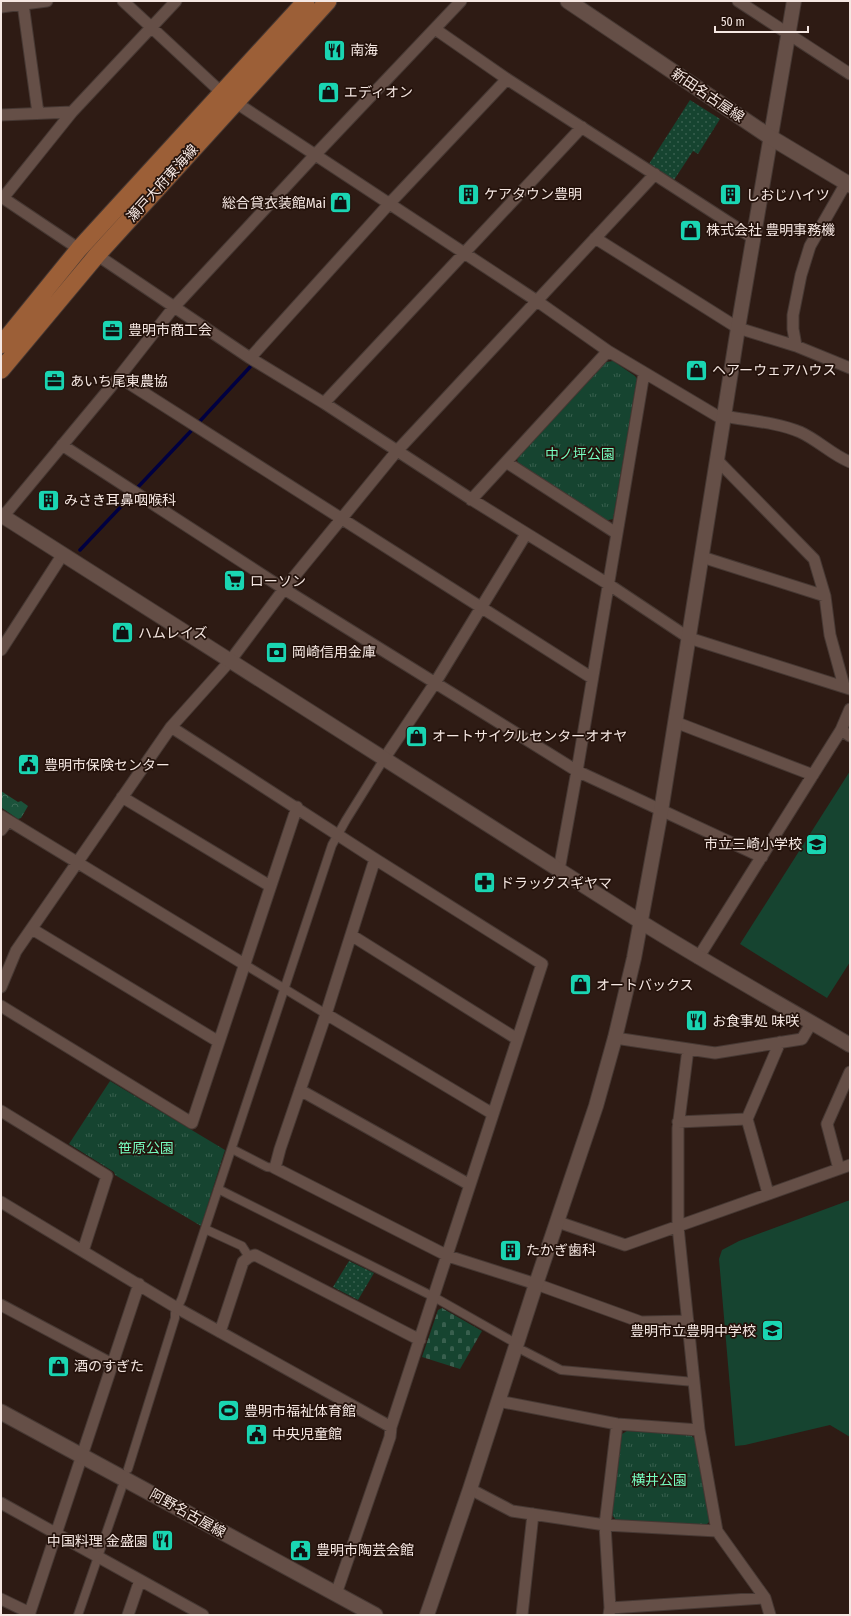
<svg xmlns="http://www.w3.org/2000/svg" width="851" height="1616" font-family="'Fira Sans Condensed','Noto Sans JP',sans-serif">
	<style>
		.grass { fill: url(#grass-dots) }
		.forest { fill: url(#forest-crowns) }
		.cemetery { fill: url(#cemetery-stones) }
		.park { fill: url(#park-tufts) }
		.pitch { fill: #164430 }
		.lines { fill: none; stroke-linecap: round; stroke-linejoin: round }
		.stream { stroke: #000041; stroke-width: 3.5 }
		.pedestrian-casing { stroke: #463833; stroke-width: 10 }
		.minor-casing { stroke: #463833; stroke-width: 13 }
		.tertiary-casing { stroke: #463833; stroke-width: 16 }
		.secondary-casing { stroke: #463833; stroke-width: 17 }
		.primary-casing { stroke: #463833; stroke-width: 19 }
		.pedestrian { stroke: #654f47; stroke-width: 8 }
		.minor { stroke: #654f47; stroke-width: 11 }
		.tertiary { stroke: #654f47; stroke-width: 14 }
		.secondary { stroke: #654f47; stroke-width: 15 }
		.primary { stroke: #9c5f37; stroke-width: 17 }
		.labels { text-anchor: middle; stroke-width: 3.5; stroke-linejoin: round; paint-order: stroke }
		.poi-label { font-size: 14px; fill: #f5e7e2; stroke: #24120b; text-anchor: start }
		.street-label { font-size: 14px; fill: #f5e7e2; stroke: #24120b }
		.park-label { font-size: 14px; fill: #76fcbf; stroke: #24120b }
	</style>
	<defs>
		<pattern id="grass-dots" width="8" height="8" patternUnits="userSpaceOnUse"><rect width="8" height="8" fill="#164430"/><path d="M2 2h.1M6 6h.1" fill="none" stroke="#385f4e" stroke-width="1.8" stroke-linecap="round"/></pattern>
		<pattern id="forest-crowns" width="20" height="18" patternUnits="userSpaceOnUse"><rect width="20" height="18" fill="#1b523a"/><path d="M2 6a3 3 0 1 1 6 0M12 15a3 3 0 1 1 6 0" fill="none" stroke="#3d6b56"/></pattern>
		<pattern id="cemetery-stones" width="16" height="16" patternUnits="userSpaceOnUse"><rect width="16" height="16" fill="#164430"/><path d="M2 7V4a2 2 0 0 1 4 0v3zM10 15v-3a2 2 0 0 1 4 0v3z" fill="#385f4e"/></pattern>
		<pattern id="park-tufts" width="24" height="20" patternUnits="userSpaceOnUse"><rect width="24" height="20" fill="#164430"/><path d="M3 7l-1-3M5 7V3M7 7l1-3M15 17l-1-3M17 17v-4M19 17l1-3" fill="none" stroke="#385f4e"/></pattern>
	</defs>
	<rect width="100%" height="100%" fill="#2e1b14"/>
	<path class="grass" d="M690,100L720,119L698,154L693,151L674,180L649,164Z
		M349,1261L374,1273L358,1300L333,1287Z"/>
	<path class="forest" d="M1,791L18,802L21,801L28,806L21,818L18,819L2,808Z"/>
	<path class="cemetery" d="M442,1308L482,1331L460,1369L422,1357L438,1310Z"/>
	<path class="park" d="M613,361L635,376L637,379L613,519L604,521L518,465L517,458L606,362Z
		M110,1081L225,1150L201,1226L115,1175L114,1172L69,1144Z
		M627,1431L690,1434L695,1439L710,1521L706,1525L616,1520L612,1515L622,1434Z"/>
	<path class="pitch" d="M850,771V962L827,998L740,944Z
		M850,1200V1437L830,1425L745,1445L735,1446L719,1259L722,1250L739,1241Z"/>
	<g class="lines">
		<path class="stream" d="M200,421L250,367
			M138,487L191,431
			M80,550L130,497"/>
		<defs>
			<path id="pedestrian" d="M244,964L326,1014
				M232,1149L267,1167L275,1168
				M218,1189L434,1297L510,1340
				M205,1229L242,1246L249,1257
				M524,1351L561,1370L694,1382
				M128,1469L175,1318V1313L182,1298L332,845L346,820L384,759
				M78,1615L122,1487"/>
			<path id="minor" d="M123,1L222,93
				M738,1L850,74
				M23,4L38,113
				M1,7L47,1
				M435,29L507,79L753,238
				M235,102L537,301L608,351L724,420
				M1,115L72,112
				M1,198H3L79,249
				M3,198L72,112L176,1
				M595,238L738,328L796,346L850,368
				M97,255L250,358L324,403L474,501L608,584L689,638L850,689
				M796,346L793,329V315L801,275L810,246L846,183
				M250,358L389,204L507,79
				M119,377L592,678
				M324,403L582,127
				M724,416C750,421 776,422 800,432C818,440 832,455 850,462
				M62,445L284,589L577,771L762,857
				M717,460L814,559L825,596L830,635L844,686
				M506,462L616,533
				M471,500L608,351
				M1,519L119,377L174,307L315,155L461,1
				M702,557L825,596
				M1,650L63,554
				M675,722L813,775
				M841,730L850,736
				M384,759L435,683L526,534
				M122,797L270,886
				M1,816L244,964
				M1,830L8,821
				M375,859L326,1014L280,1149L275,1168L448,1256L536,1284L641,1322L688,1321
				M559,870L577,771L644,373
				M32,929L219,1042
				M351,935L517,1039
				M698,958L841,730L850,709
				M1,987L16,951L171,727L230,661L284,589L396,452L655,174
				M1,1006L192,1123L297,807
				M326,1014L493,1114
				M615,1038L715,1053L802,1039L812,1022
				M688,1049L678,1128V1227L699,1430L717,1531L765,1598L770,1615
				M300,1090L470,1185
				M1,1111L107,1176L83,1251
				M678,1122L747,1119
				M839,1169L827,1124L850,1072
				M768,1193L747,1119L780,1042
				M1,1202L177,1308L391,1427L542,964L375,859L171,727
				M558,1222L625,1245L850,1165
				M1,1305L112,1364
				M220,1332L243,1262L249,1257L255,1255L420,1340
				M498,1401L617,1424L699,1430
				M470,1489L512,1511L605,1525L717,1531
				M1,1503L203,1615
				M336,1594L390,1437L391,1427
				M1,1599L30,1613
				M610,1608L765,1598
				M29,1615L139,1284
				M128,1615L140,1580
				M522,1615L533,1514
				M609,1615L610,1608L605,1525L617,1424"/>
			<path id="tertiary" d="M1,515L641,922C710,965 780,1004 850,1045
				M427,1615L470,1489L536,1284L596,1106L615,1038L634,958L661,811L738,328L794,1"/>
			<path id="secondary" d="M568,1L770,137L850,185
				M1,1412L375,1615"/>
			<path id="primary" d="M1,345L79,249L306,1
				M1,370L97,255L328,1"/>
		</defs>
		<use href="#pedestrian" class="pedestrian-casing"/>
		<use href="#minor" class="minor-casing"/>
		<use href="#tertiary" class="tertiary-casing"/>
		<use href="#secondary" class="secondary-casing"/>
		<use href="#primary" class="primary-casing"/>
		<use href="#pedestrian" class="pedestrian"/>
		<use href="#minor" class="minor"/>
		<use href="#tertiary" class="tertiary"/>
		<use href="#secondary" class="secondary"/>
		<use href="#primary" class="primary"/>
	</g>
	<defs>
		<symbol id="restaurant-square" viewBox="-11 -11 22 22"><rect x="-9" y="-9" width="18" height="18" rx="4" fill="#1ad5b2" stroke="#24120b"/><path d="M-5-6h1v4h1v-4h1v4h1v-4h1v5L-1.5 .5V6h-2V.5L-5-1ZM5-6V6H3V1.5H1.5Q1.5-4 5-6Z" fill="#111"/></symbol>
		<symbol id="shop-square" viewBox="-11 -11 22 22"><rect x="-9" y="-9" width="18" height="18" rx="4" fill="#1ad5b2" stroke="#24120b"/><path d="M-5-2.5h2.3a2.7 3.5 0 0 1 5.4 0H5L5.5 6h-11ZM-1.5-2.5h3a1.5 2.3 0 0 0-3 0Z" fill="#111"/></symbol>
		<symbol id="building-square" viewBox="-11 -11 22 22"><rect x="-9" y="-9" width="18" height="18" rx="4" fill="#1ad5b2" stroke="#24120b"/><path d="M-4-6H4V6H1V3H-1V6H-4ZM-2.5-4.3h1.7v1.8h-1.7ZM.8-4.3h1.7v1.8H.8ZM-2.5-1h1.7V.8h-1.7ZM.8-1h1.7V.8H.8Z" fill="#111"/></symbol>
		<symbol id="office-square" viewBox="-11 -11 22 22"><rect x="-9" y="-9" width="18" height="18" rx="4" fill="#1ad5b2" stroke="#24120b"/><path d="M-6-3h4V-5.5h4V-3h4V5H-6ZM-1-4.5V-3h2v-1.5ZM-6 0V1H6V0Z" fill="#111"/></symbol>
		<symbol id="supermarket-square" viewBox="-11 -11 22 22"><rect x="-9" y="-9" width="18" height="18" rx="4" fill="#1ad5b2" stroke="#24120b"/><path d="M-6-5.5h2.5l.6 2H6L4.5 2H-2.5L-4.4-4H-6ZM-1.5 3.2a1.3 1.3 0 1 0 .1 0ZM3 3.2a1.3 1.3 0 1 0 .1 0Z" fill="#111"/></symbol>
		<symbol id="bank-square" viewBox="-11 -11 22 22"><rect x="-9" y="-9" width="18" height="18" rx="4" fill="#1ad5b2" stroke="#24120b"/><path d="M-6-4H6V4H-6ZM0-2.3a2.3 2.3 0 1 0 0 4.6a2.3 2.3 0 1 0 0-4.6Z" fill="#111"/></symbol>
		<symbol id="civic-square" viewBox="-11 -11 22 22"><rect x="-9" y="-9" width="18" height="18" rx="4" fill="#1ad5b2" stroke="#24120b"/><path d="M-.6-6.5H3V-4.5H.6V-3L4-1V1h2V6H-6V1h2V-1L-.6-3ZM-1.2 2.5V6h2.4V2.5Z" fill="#111"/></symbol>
		<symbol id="school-square" viewBox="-11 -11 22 22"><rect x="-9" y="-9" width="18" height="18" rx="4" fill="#1ad5b2" stroke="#24120b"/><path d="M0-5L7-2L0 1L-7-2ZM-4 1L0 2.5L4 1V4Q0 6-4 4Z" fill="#111"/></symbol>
		<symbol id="pharmacy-square" viewBox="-11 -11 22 22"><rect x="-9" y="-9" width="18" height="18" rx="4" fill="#1ad5b2" stroke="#24120b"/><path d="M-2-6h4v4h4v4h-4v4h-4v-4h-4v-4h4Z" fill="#111"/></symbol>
		<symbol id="stadium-square" viewBox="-11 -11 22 22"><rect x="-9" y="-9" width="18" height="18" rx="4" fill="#1ad5b2" stroke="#24120b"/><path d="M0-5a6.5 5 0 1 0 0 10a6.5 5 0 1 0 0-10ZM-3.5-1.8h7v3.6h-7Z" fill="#111"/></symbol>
	</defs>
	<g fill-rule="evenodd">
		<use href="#restaurant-square" x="322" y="38" width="25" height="25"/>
		<use href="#shop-square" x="316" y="80" width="25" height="25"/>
		<use href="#building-square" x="456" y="182" width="25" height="25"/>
		<use href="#building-square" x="718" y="182" width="25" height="25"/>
		<use href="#shop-square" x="328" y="190" width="25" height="25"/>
		<use href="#shop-square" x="678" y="218" width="25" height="25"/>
		<use href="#office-square" x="100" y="318" width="25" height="25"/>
		<use href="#shop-square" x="684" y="358" width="25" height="25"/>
		<use href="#office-square" x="42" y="368" width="25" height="25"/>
		<use href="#building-square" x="36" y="488" width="25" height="25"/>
		<use href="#supermarket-square" x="222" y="568" width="25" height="25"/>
		<use href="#shop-square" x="110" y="620" width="25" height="25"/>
		<use href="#bank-square" x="264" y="640" width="25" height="25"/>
		<use href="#shop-square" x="404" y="724" width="25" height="25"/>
		<use href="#civic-square" x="16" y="752" width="25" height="25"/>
		<use href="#school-square" x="804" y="832" width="25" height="25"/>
		<use href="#pharmacy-square" x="472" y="870" width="25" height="25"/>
		<use href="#shop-square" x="568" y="972" width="25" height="25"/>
		<use href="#restaurant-square" x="684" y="1008" width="25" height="25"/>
		<use href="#building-square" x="498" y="1238" width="25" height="25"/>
		<use href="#school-square" x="760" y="1318" width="25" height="25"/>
		<use href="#shop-square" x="46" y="1354" width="25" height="25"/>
		<use href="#stadium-square" x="216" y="1398" width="25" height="25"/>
		<use href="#civic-square" x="244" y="1422" width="25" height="25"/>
		<use href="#restaurant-square" x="150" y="1528" width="25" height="25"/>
		<use href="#civic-square" x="288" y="1538" width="25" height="25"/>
	</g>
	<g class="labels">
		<g class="poi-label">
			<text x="350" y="55">南海</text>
			<text x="344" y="97">エディオン</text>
			<text x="484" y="199">ケアタウン豊明</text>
			<text x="746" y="200">しおじハイツ</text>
			<text x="326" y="208" text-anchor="end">総合貸衣装館Mai</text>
			<text x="706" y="235">株式会社 豊明事務機</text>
			<text x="128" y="335">豊明市商工会</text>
			<text x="712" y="375">ヘアーウェアハウス</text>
			<text x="70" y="386">あいち尾東農協</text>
			<text x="64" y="505">みさき耳鼻咽喉科</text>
			<text x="250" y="586">ローソン</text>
			<text x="138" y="638">ハムレイズ</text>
			<text x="292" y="657">岡崎信用金庫</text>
			<text x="432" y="741">オートサイクルセンターオオヤ</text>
			<text x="44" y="770">豊明市保険センター</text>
			<text x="802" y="849" text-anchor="end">市立三崎小学校</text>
			<text x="500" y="888">ドラッグスギヤマ</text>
			<text x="596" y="990">オートバックス</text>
			<text x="712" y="1026">お食事処 味咲</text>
			<text x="526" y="1255">たかぎ歯科</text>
			<text x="756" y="1336" text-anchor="end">豊明市立豊明中学校</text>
			<text x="74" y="1371">酒のすぎた</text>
			<text x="244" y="1416">豊明市福祉体育館</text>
			<text x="272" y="1439">中央児童館</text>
			<text x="148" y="1546" text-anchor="end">中国料理 金盛園</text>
			<text x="316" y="1555">豊明市陶芸会館</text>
		</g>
		<g class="street-label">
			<text transform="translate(708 95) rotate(34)" y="5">新田名古屋線</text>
			<text transform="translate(162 183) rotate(-48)" y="5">瀬戸大府東海線</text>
			<text transform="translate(188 1513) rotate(29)" y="5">阿野名古屋線</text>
		</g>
		<g class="park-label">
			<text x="580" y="459">中ノ坪公園</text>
			<text x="146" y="1153">笹原公園</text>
			<text x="659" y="1485">横井公園</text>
		</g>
	</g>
	<rect width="851" height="1616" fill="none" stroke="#f5e7e2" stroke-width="4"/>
	<path d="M715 26v6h93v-6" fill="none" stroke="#f5e7e2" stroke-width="2"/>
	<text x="721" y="26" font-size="12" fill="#f5e7e2" stroke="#24120b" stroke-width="3" paint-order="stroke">50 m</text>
</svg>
